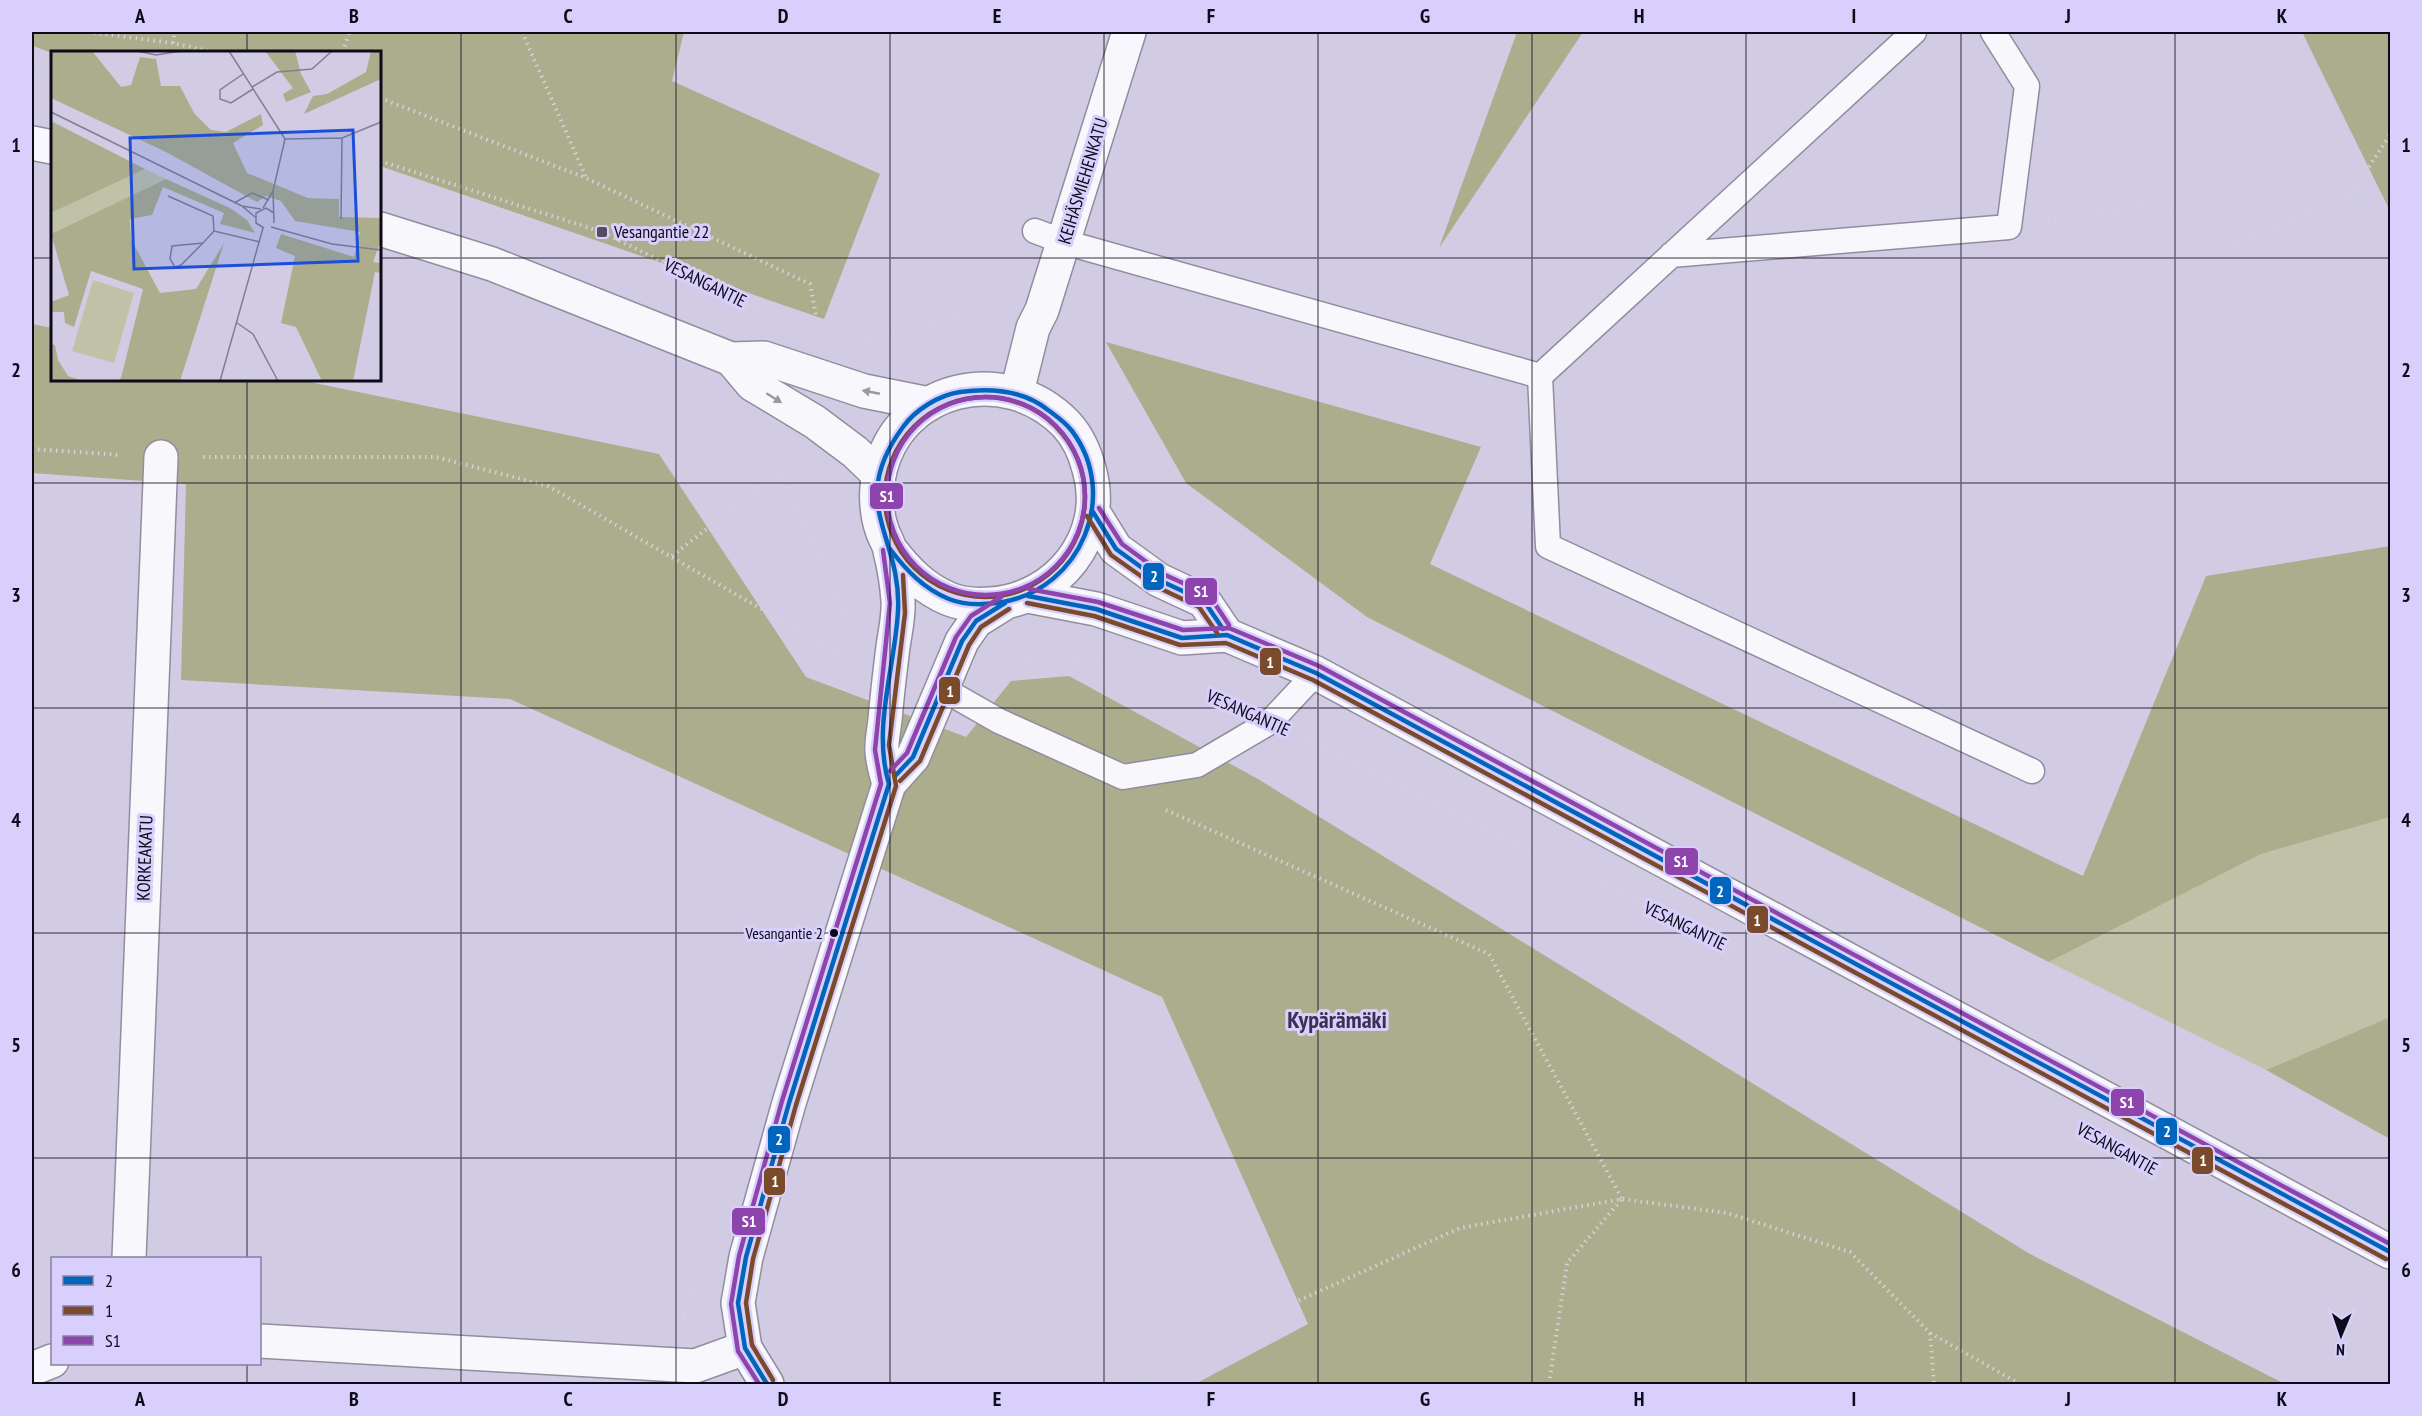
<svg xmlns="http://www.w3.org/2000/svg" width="2422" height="1416" font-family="'PT Sans Narrow',sans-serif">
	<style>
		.green { fill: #c0c2a8 }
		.forest { fill: #abad8d }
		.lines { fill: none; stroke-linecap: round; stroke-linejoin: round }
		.service-casing { stroke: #918d9f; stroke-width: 27 }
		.minor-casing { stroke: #918d9f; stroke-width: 36 }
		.tertiary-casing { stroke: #918d9f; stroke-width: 36 }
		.secondary-casing { stroke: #918d9f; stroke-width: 36 }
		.path { stroke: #d4d2d9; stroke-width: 4; stroke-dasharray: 1.5 4.5; stroke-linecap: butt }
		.service { stroke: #f8f7fb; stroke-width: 24 }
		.minor { stroke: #f8f7fb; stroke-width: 33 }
		.tertiary { stroke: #f8f7fb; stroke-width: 33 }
		.secondary { stroke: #f8f7fb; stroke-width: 33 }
		.bus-1-casing { stroke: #d8cffc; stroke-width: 9 }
		.bus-2-casing { stroke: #d8cffc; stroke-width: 9 }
		.bus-3-casing { stroke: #d8cffc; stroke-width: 9 }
		.bus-1 { stroke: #0065bd; stroke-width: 4.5 }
		.bus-2 { stroke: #7a4b2a; stroke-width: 4.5 }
		.bus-3 { stroke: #8e44ad; stroke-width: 4.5 }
		.oneway { fill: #9a98a1 }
		.grid { fill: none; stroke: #0d0a19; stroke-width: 1.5; stroke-opacity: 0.55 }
		.poi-dot { fill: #524e60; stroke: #d8cffc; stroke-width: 2 }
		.bus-dot { fill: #0d0a19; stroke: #d8cffc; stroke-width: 2 }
		.labels { text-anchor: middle; stroke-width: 6; stroke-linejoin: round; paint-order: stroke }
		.bus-label { font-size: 16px; fill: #0d0a19; stroke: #d8cffc; text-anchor: end }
		.street-label { font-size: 18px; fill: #0d0a19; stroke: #d8cffc }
		.poi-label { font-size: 18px; fill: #0d0a19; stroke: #d8cffc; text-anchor: start }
		.district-label { font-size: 24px; font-weight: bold; fill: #393054; stroke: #d8cffc }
		.inset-road { fill: none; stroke: #837e93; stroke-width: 1.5 }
		.view { fill: #1d4ed8; fill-opacity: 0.15; stroke: #1d4ed8; stroke-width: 3 }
		.inset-edge { fill: none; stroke: #0d0a19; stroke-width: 3 }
		.line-badge { stroke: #d8cffc; stroke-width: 2 }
		.badge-label { font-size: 16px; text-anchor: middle; font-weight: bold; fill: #fff }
		.neatline { fill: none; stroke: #0d0a19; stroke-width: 2 }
		.grid-label { font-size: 20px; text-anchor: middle; font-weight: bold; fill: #0d0a19 }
	</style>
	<rect width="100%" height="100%" fill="#d1cce4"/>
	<path class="green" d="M2390,817V1017L2266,1070L2049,962L2261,854Z"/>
	<path class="forest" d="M32,32H684L672,81L880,174L824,319L380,166V52L52,53L33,46L32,50Z
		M1517,32H1583L1439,248Z
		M2302,32H2390V211Z
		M32,324L52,328V380H300L659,454L806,677L966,737L1011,681L1069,676L1258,779L2030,1254L2285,1384H1195L1308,1324L1162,997L510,699L181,680L186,484L32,473Z
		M1106,342L1481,447L1430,564L2083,876L2206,576L2390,546V817L2261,854L2049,962L1367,617L1186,483Z
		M2390,1017V1139L2266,1070Z"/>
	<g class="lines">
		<defs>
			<path id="service" d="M1035,231L1064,242L1540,376L1914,32
				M1671,255L2009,227L2027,86L1993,32
				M1540,376L1548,546L2032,771
				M941,688L999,721L1123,777L1197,765L1270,722L1316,673"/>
			<path id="minor" d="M1017,392L1033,328L1042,310L1129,32
				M129,1258L161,457
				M260,1341L695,1366L745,1348
				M32,1369L52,1361"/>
			<path id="tertiary" d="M1093,512L1116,549L1159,580L1204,601L1227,635
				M1028,596L1096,609L1182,638L1227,635L1316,673L2390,1252
				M889,784C886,774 883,763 882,752C881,742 884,730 885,720C887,696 890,671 893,647C895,632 899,616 898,601C897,585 894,567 890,551C889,543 884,537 882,530C876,513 875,491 879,475C897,386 1005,361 1066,424C1078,437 1085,453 1089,469C1109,536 1057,600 990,604C977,605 961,604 949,599C923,588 907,571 890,549
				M767,1384L745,1348L738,1303L746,1257L789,1103L889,784L913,757L962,641L976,621L1005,603"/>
			<path id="secondary" d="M32,143L52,147
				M380,229L492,264L731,359L764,358L864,391L929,404
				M731,359L752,384L815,422L855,452L879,475"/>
		</defs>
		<use href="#service" class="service-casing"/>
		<use href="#minor" class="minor-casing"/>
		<use href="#tertiary" class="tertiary-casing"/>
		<use href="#secondary" class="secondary-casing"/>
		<path class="path" d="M88,32L173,43L213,52
			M522,32L586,177
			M173,43L175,32
			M343,52L349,32
			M32,67L52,72
			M380,98L586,178L810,284L819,331
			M380,161L602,232L769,314
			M2349,197L2390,135
			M2048,221L2157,203L2231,246L2349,197L2390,205
			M859,343L970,313L994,316
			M32,449L121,455
			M203,457H436L548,486L850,660
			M781,471L841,605L850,639
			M672,556L781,471L790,457
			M997,669L1035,656L1104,658
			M1181,682L1226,704
			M1304,738L1757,962
			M1166,810L1489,954L1622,1199
			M685,1325L683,1316L698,1272
			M1930,1333L1934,1384
			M1133,1384L1193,1348L1460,1228L1622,1199L1727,1213L1850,1252L1930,1333L2020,1384
			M1549,1384L1567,1263L1622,1199"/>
		<use href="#service" class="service"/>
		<use href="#minor" class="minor"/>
		<use href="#tertiary" class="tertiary"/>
		<use href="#secondary" class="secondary"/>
		<defs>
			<path id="bus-1" d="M1093,512L1116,549L1159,580L1204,601L1223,629
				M1028,596L1096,609L1182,638L1227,635L1316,673L2390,1252
				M895,776L913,757L962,641L976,621L1005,603
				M767,1384L745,1348L738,1303L746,1257L789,1103L889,784C872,728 895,668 898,611C902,535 846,504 903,427C915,410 939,395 960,392C990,388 1023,390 1048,410C1056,416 1065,422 1072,431C1120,495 1081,588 1003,602C985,605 966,606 949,599C924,589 906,570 890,549"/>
			<path id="bus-2" d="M885 497a100 100 0 1 1 200 0a100 100 0 1 1-200 0Z
				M1087,516L1111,555L1155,586L1199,607L1217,633
				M1027,603L1094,616L1180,645L1226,643L1313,680L2386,1259
				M900,781L920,761L969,645L981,627L1009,609
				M773,1380L752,1345L746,1303L753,1259L796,1105L896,786L889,745L905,613L903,575"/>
			<path id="bus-3" d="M887 496a99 99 0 1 1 198 0a99 99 0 1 1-198 0Z
				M1099,508L1122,544L1163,574L1209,595L1229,625
				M1029,589L1098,602L1183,630L1229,628L1319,666L2390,1244
				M890,771L907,753L956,637L971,616L1001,597
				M759,1384L738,1351L731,1304L739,1256L782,1101L881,784L875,750L890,603L883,550"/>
		</defs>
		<use href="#bus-1" class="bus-1-casing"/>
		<use href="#bus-2" class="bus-2-casing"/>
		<use href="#bus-3" class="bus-3-casing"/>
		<use href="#bus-1" class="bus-1"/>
		<use href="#bus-2" class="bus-2"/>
		<use href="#bus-3" class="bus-3"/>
	</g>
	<defs><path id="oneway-solid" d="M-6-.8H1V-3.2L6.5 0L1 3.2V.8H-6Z" transform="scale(1.5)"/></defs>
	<g class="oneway">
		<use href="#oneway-solid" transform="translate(871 392) rotate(-169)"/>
		<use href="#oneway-solid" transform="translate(774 398) rotate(32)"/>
	</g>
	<path class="grid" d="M247,32V52M461,32V1384M676,32V1384M890,32V1384M1104,32V1384M1318,32V1384M1532,32V1384M1746,32V1384M1961,32V1384M2175,32V1384M32,258H52M380,258H2390M247,380V1258M32,483H2390M32,708H2390M32,933H2390M32,1158H2390M247,1364V1384"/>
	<rect class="poi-dot" x="596" y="226" width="12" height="12" rx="3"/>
	<circle class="bus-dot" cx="834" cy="933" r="5"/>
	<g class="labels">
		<g class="bus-label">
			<text x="823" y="939">Vesangantie 2</text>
		</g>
		<g class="street-label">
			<text transform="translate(1083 181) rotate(-73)" y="6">KEIHÄSMIEHENKATU</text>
			<text transform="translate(705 283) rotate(26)" y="6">VESANGANTIE</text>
			<text transform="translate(1248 713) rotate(24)" y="6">VESANGANTIE</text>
			<text transform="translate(145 858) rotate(-88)" y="6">KORKEAKATU</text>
			<text transform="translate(1685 926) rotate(26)" y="6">VESANGANTIE</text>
			<text transform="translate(2117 1149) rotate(29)" y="6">VESANGANTIE</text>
		</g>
		<g class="poi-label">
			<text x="614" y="238">Vesangantie 22</text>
		</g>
		<g class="district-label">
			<text x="1337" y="1028">Kypärämäki</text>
		</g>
	</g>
	<g transform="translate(51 51)">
		<rect width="330" height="330" fill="#d1cce4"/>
		<path d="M94,118L115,128L0,183V162ZM42,229L83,242L63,312L21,300Z" fill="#c0c2a8"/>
		<path d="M0,0H41L70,36L80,34L89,6L105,8L110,35H129L143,62L160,79L175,81L210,63L212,74L182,92L196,122L257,147L288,148V166L330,167V189L322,211L330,212V222L324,221L302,330H271L245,276L230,272L244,205L225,197L230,183L303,206L309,181L244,170L230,150L215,145L206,151L115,101L0,47ZM214,0H244L250,23L260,41L235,51L232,43L242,37ZM320,0H330V28L253,63L262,45L276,43L315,21ZM0,70L94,118L0,162ZM115,128L179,157L196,169L204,182L169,173L173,162L112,136L101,164L79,168L80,188L109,242L145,238L173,192L129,330H66L70,327L92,238L40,220L23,276L14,272L13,261H0V251L18,244L0,183ZM0,293L4,294L7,309L17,325L32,330H0Z" fill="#abad8d"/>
		<path class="inset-road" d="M86,0L105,4L130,0M178,0L234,88M192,23L169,39V48L180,52L202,38M201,36L226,21L261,18L281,0M0,61L191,155L204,166M234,88L291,87L330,71M222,140L223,172M117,145L162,165L163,180M183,152L201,142L218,149M191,155L210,158M212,157L222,140L234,88M290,168L291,87M220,176L281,193L330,199M213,177L205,172V162L215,157L223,162M152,192L121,195L119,208L124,216L130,214L152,192L163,180L209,191M186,272L202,283L227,330M169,330L212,177"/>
		<path class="view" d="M302,79L307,210L83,218L79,87Z"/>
		<rect width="330" height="330" class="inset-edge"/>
	</g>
	<g class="line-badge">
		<rect x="869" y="482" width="35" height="28" rx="6" fill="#8e44ad"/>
		<rect x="1142" y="562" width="23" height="29" rx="6" fill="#0065bd"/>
		<rect x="1184" y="577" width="34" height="29" rx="6" fill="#8e44ad"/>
		<rect x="1259" y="647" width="23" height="29" rx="6" fill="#7a4b2a"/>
		<rect x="938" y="676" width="23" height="29" rx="6" fill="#7a4b2a"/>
		<rect x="1664" y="847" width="35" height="29" rx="6" fill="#8e44ad"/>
		<rect x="1709" y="876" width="23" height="29" rx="6" fill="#0065bd"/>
		<rect x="1746" y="905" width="23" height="29" rx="6" fill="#7a4b2a"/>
		<rect x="2110" y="1088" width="35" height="29" rx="6" fill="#8e44ad"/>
		<rect x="2155" y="1117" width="23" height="29" rx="6" fill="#0065bd"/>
		<rect x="767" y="1125" width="24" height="29" rx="6" fill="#0065bd"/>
		<rect x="2191" y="1146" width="23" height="29" rx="6" fill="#7a4b2a"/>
		<rect x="763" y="1167" width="23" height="29" rx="6" fill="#7a4b2a"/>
		<rect x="731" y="1207" width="35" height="29" rx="6" fill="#8e44ad"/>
	</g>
	<g class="badge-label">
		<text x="887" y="502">S1</text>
		<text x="1154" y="582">2</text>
		<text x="1201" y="597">S1</text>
		<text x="1270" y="668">1</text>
		<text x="950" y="697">1</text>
		<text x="1681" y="867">S1</text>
		<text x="1720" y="897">2</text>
		<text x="1757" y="926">1</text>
		<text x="2127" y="1108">S1</text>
		<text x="2167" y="1137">2</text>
		<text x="779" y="1145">2</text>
		<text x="2203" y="1166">1</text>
		<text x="775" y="1187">1</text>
		<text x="749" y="1227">S1</text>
	</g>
	<rect width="2422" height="1416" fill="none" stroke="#d8cffc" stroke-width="66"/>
	<rect x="51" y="1257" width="210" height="108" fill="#d8cffc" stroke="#8780a1" stroke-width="1.5"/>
	<rect x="63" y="1276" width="30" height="9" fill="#0065bd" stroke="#8780a1" stroke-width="1.5"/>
	<text x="105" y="1287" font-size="18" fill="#0d0a19">2</text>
	<rect x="63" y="1306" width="30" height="9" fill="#7a4b2a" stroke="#8780a1" stroke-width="1.5"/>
	<text x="105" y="1317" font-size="18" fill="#0d0a19">1</text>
	<rect x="63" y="1336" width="30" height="9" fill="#8e44ad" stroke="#8780a1" stroke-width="1.5"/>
	<text x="105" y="1347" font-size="18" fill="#0d0a19">S1</text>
	<g transform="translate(2341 1335) rotate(182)" stroke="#d8cffc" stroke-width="4.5" paint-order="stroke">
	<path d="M0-4.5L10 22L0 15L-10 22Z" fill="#0d0a19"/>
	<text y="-9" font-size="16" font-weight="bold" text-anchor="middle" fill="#0d0a19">N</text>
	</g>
	<rect x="33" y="33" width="2356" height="1350" class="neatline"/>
	<g class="grid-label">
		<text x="140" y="23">A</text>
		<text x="354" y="23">B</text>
		<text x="568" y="23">C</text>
		<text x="783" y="23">D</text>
		<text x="997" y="23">E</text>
		<text x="1211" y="23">F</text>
		<text x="1425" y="23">G</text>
		<text x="1639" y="23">H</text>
		<text x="1854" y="23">I</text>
		<text x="2068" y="23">J</text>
		<text x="2282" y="23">K</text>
		<text x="16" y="152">1</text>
		<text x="2406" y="152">1</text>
		<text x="16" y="377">2</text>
		<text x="2406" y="377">2</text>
		<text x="16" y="602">3</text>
		<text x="2406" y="602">3</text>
		<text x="16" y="827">4</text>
		<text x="2406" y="827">4</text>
		<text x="16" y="1052">5</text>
		<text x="2406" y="1052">5</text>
		<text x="16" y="1277">6</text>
		<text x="2406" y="1277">6</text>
		<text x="140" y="1406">A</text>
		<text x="354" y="1406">B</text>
		<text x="568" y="1406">C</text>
		<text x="783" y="1406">D</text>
		<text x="997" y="1406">E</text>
		<text x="1211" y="1406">F</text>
		<text x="1425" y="1406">G</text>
		<text x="1639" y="1406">H</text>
		<text x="1854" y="1406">I</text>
		<text x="2068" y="1406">J</text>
		<text x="2282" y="1406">K</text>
	</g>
</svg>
